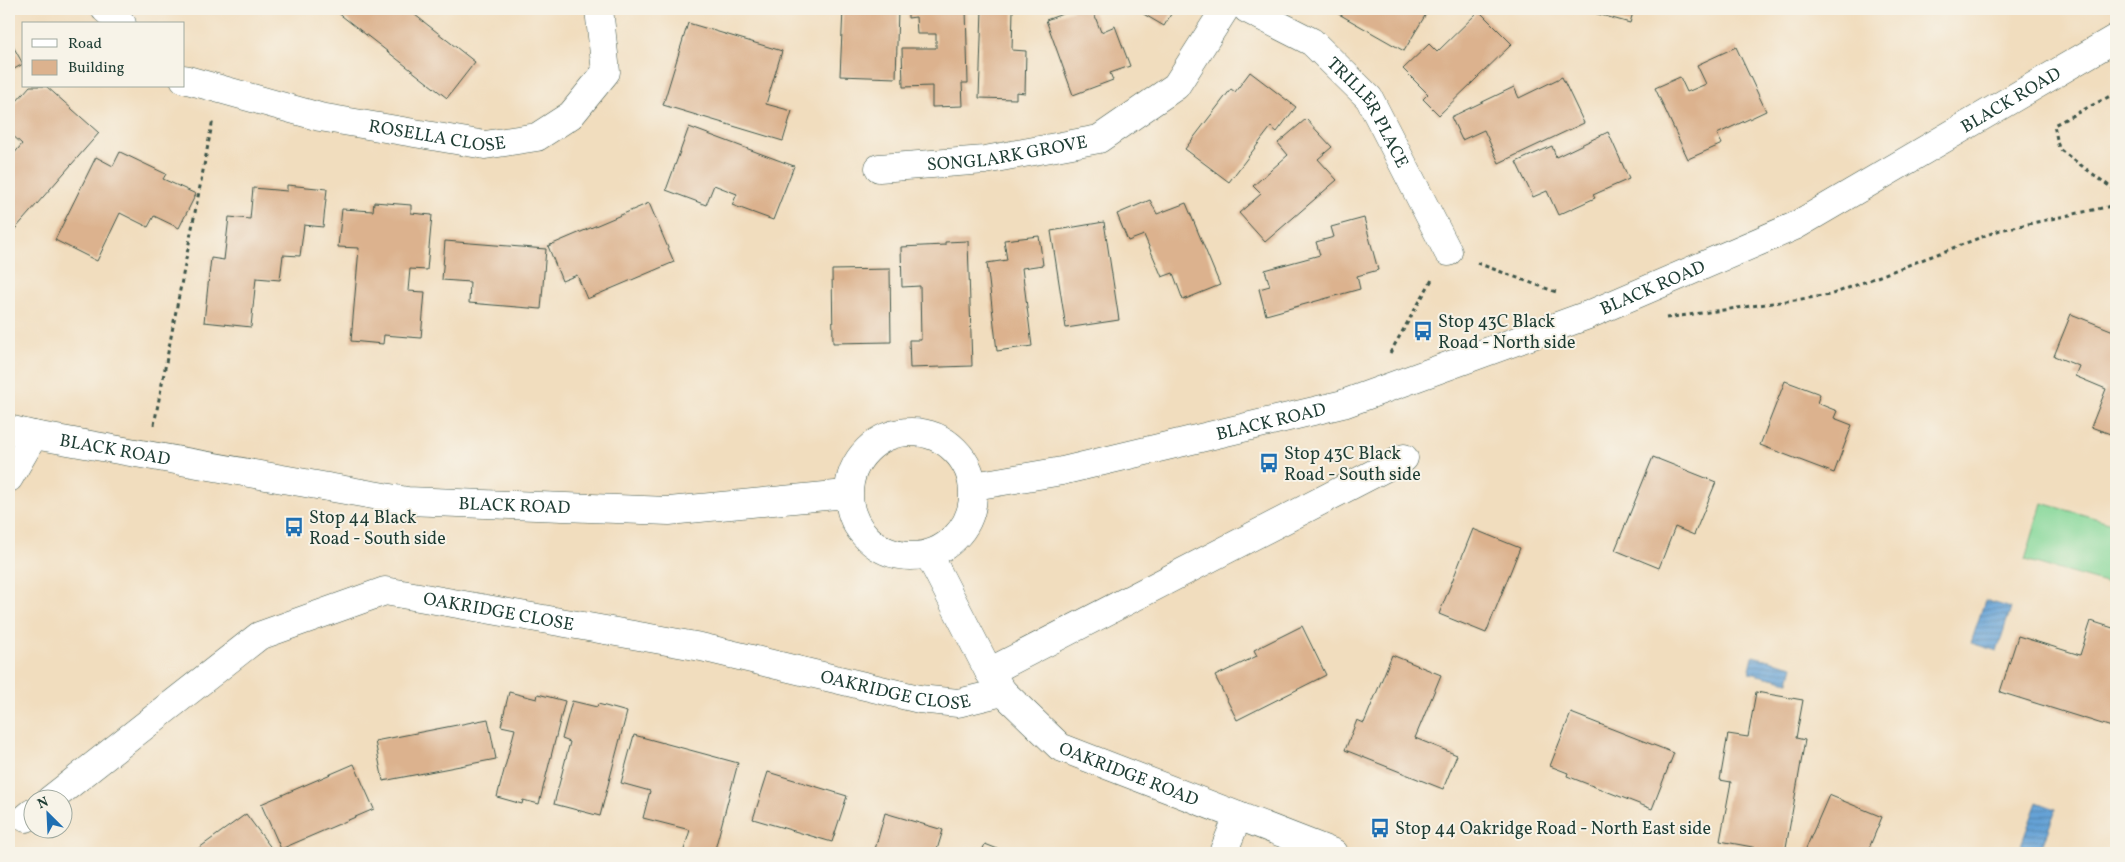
<svg xmlns="http://www.w3.org/2000/svg" width="2125" height="862" font-family="Vollkorn,serif">
	<style>
		.grass { fill: #86d89a; stroke: #528a67 }
		.water { fill: url(#water-rules); stroke: #427085 }
		.building { fill: #dcb28e }
		.lines { fill: none; stroke-linecap: round; stroke-linejoin: round }
		.street-casing { stroke: #3e5549; stroke-width: 29 }
		.secondary-casing { stroke: #3e5549; stroke-width: 29 }
		.path { stroke: #3e5549; stroke-width: 3; stroke-dasharray: 4 4; stroke-linecap: butt }
		.street { stroke: #fff; stroke-width: 28 }
		.secondary { stroke: #fff; stroke-width: 28 }
		.labels { text-anchor: middle; stroke-width: 4; stroke-linejoin: round; paint-order: stroke }
		.street-label { font-size: 18px; fill: #1f3d34; stroke: #f7f3e8 }
		.poi-label { font-size: 18px; fill: #1f3d34; stroke: #f7f3e8; text-anchor: start }
	</style>
	<defs>
		<pattern id="water-rules" width="6" height="5" patternUnits="userSpaceOnUse" patternTransform="scale(1.25)"><rect width="6" height="5" fill="#65a2d6"/><path d="M0 2.5h6" fill="none" stroke="#5385ae"/></pattern>
	</defs>
	<rect width="100%" height="100%" fill="#f7f3e8"/>
	<filter id="ink" filterUnits="userSpaceOnUse"><feTurbulence type="fractalNoise" baseFrequency=".02" numOctaves="2"/><feDisplacementMap in="SourceGraphic" scale="10" xChannelSelector="R" yChannelSelector="G"/><feConvolveMatrix kernelMatrix="1 2 1 2 8 2 1 2 1" color-interpolation-filters="sRGB"/></filter>
	<filter id="wash" filterUnits="userSpaceOnUse"><feTurbulence type="fractalNoise" baseFrequency=".0096" numOctaves="4" result="noise"/><feDisplacementMap in="SourceGraphic" scale="20" xChannelSelector="R" yChannelSelector="G"/><feGaussianBlur stdDeviation="1.12" result="paint"/><feColorMatrix in="noise" values="0 0 0 0 0 0 0 0 0 0 0 0 0 0 0 0 0 1.4 0 .05"/><feComposite in="paint" operator="in"/></filter>
	<g filter="url(#wash)">
		<rect width="100%" height="100%" fill="#f1ddbe"/>
		<path class="grass" d="M2042,503L2116,524V586L2025,560Z"/>
		<path class="water" d="M1985,600L2011,608L1997,651L1971,643Z
			M1753,656L1793,666L1789,682L1749,673Z
			M2037,802L2056,809L2040,852L2021,845Z"/>
		<g id="blocks">
			<path class="building" d="M333,9H412L410,11L475,62L447,98Z
				M843,9H898L896,78L840,76Z
				M908,9H966L968,83H962L963,106L932,107V86L903,87L902,48H936V34H917L916,17L908,18Z
				M982,9H1013L1012,50L1026,51L1025,93L1016,92V99L979,98Z
				M1076,9H1092L1101,32L1115,26L1130,66L1110,73L1113,80L1073,95L1046,20Z
				M1135,9H1174L1164,26Z
				M1330,9H1429L1404,51Z
				M1595,9H1634L1630,23L1594,13Z
				M1479,11L1512,44L1439,115L1423,99L1428,94L1403,69L1429,44L1437,52Z
				M688,23L782,51L766,104L792,111L783,141L663,105Z
				M9,39L23,64L9,72Z
				M1736,47L1766,111L1717,134L1722,144L1688,159L1655,88L1680,77L1687,92L1706,84L1697,65Z
				M1250,72L1296,107L1277,132L1271,127L1229,182L1185,149L1231,89L1235,92Z
				M1562,77L1584,123L1499,163L1484,130L1462,140L1451,117L1514,87L1519,98Z
				M30,86H46L99,133L9,236V160L22,144L9,132V110Z
				M1306,119L1332,147L1318,159L1337,180L1265,242L1239,213L1261,194L1253,186L1288,155L1278,143Z
				M689,127L794,166L773,220L732,205L737,194L714,185L706,205L666,190Z
				M1608,132L1629,179L1593,195L1595,198L1558,215L1547,191L1533,197L1516,162L1552,146L1556,157Z
				M120,152L166,174L163,179L196,194L179,228L154,216L148,227L120,213L97,261L55,240L96,157L113,166Z
				M287,185L327,189L323,227L304,225L300,256L283,255L280,280L256,278L251,327L204,322L211,258L224,260L229,217L250,219L253,188L287,191Z
				M1150,200L1157,214L1186,203L1220,285L1183,300L1173,273L1162,277L1144,235L1128,241L1117,214Z
				M374,202L411,205V213L432,215L427,270L410,269L408,291L425,292L421,338L384,335L383,344L351,341L359,248L338,247L342,209L373,211Z
				M649,203L674,262L587,299L577,275L562,281L548,246Z
				M1364,218L1378,270L1357,276L1360,289L1266,315L1259,289L1270,286L1265,270L1320,255L1316,242L1334,237L1331,227Z
				M1104,222L1119,320L1066,328L1051,231Z
				M1039,236L1043,265L1022,268L1032,346L997,351L987,263L1007,260L1004,240Z
				M445,241L546,249L541,309L469,303L470,282L442,280Z
				M968,241L972,366L910,368L909,340H921L920,286L902,287L901,247L945,245V242Z
				M890,269L891,342L833,343L832,270Z
				M2071,314L2116,332V436L2091,427L2106,389L2075,376L2079,366L2054,356Z
				M1785,381L1820,394L1817,403L1837,411L1834,418L1852,425L1834,473L1760,445Z
				M1653,457L1716,482L1694,535L1675,527L1659,568L1615,550Z
				M1473,529L1520,548L1486,633L1439,614Z
				M2091,621L2116,629L2115,728L2000,692L2018,636L2080,655Z
				M1302,626L1326,675L1237,720L1215,676L1257,656L1254,650Z
				M1392,655L1441,675L1415,738L1457,755L1443,789L1345,750L1357,720L1364,723Z
				M509,692L537,699L538,694L565,701L539,804L523,800L522,804L497,797L515,729L501,726Z
				M1756,692L1803,700L1796,738L1805,740L1785,853L1720,841L1731,782L1720,780L1728,734L1748,737Z
				M572,701L597,707L598,704L627,712L600,816L554,804L570,742L562,739Z
				M1571,713L1674,753L1652,809L1567,776L1568,773L1550,766Z
				M488,719L496,759L383,781L375,741Z
				M634,735L738,763L714,853H683L690,830L643,818L650,791L621,783Z
				M354,764L374,809L281,849L261,804Z
				M768,772L847,796L832,842L753,819Z
				M1829,795L1882,817L1867,853H1804Z
				M885,813L943,830L936,853H874Z
				M246,814L275,853H192Z
				M985,844L1008,853H981Z"/>
		</g>
	</g>
	<g filter="url(#ink)">
		<use href="#blocks" fill-opacity="0" stroke="#3e5549" stroke-width="1"/>
		<g class="lines">
			<defs>
				<g id="street">
					<path d="M105,9L122,24"/>
					<path id="s1" d="M1247,9L1312,42L1369,98L1448,252"/>
					<path id="s2" d="M184,79L320,117L485,145L537,137L571,115L606,72L599,9"/>
					<path id="s3" d="M879,168L985,160L1099,139L1176,86L1225,9"/>
					<path d="M989,672L1404,458"/>
					<path id="s4" d="M50,800L259,636L385,591L701,647L919,699L958,703L1003,692"/>
					<path d="M26,818L32,813"/>
					<path d="M1223,853L1238,816"/>
				</g>
				<g id="secondary">
					<path id="s5" d="M9,429L34,435L407,501L669,511L846,494"/>
					<circle cx="911" cy="494" r="62"/>
					<path d="M9,478L34,435"/>
					<path id="s6" d="M974,486L1062,471L1343,404L1588,315L1795,226L2116,38"/>
					<path id="s7" d="M929,555L989,672L1003,692L1060,747L1334,853"/>
				</g>
			</defs>
			<use href="#street" class="street-casing"/>
			<use href="#secondary" class="secondary-casing"/>
			<path class="path" d="M2116,93L2054,125L2059,149L2116,191
				M1477,263L1556,292
				M1666,318L1830,295L2000,230L2116,205
				M1390,353L1433,278
				M154,425L213,119"/>
			<use href="#street" class="street"/>
			<use href="#secondary" class="secondary"/>
		</g>
	</g>
	<defs>
		<symbol id="bus-bare" viewBox="-9 -9 18 18"><path d="M-5-6H5V4H4V6H2V4H-2V6H-4V4H-5ZM-3.5-4V0h7V-4ZM-3.5 1.2v1.5H-2V1.2ZM2 1.2v1.5H3.5V1.2Z" fill="#1f6fb2" stroke="#f7f3e8" stroke-width="2.5" paint-order="stroke"/></symbol>
	</defs>
	<g fill-rule="evenodd">
		<use href="#bus-bare" x="1409" y="317" width="28" height="28"/>
		<use href="#bus-bare" x="1255" y="449" width="28" height="28"/>
		<use href="#bus-bare" x="280" y="513" width="28" height="28"/>
		<use href="#bus-bare" x="1366" y="814" width="28" height="28"/>
	</g>
	<g class="labels">
		<g class="street-label">
			<text dy="6" stroke="none"><textPath href="#s6" startOffset="1114">BLACK ROAD</textPath></text>
			<text dy="6" stroke="none"><textPath href="#s1" startOffset="164">TRILLER PLACE</textPath></text>
			<text dy="6" stroke="none"><textPath href="#s2" startOffset="260">ROSELLA CLOSE</textPath></text>
			<text dy="6" stroke="none"><textPath href="#s3" startOffset="129">SONGLARK GROVE</textPath></text>
			<text dy="6" stroke="none"><textPath href="#s6" startOffset="709">BLACK ROAD</textPath></text>
			<text dy="6" stroke="none"><textPath href="#s6" startOffset="304">BLACK ROAD</textPath></text>
			<text dy="6" stroke="none"><textPath href="#s5" startOffset="108">BLACK ROAD</textPath></text>
			<text dy="6" stroke="none"><textPath href="#s5" startOffset="512">BLACK ROAD</textPath></text>
			<text dy="6" stroke="none"><textPath href="#s4" startOffset="515">OAKRIDGE CLOSE</textPath></text>
			<text dy="6" stroke="none"><textPath href="#s4" startOffset="920">OAKRIDGE CLOSE</textPath></text>
			<text dy="6" stroke="none"><textPath href="#s7" startOffset="309">OAKRIDGE ROAD</textPath></text>
		</g>
		<g class="poi-label">
			<text x="1438" y="327">Stop 43C Black<tspan x="1438" dy="21">Road - North side</tspan></text>
			<text x="1284" y="459">Stop 43C Black<tspan x="1284" dy="21">Road - South side</tspan></text>
			<text x="309" y="523">Stop 44 Black<tspan x="309" dy="21">Road - South side</tspan></text>
			<text x="1395" y="834">Stop 44 Oakridge Road - North East side</text>
		</g>
	</g>
	<rect width="2125" height="862" fill="none" stroke="#f7f3e8" stroke-width="30"/>
	<rect x="22" y="22" width="162" height="65" fill="#f7f3e8" stroke="#a1aaa0"/>
	<rect x="32" y="39" width="25" height="8" fill="#ffffff" stroke="#a1aaa0"/>
	<text x="68" y="48" font-size="15" fill="#1f3d34">Road</text>
	<rect x="32" y="60" width="25" height="15" fill="#dcb28e" stroke="#a1aaa0"/>
	<text x="68" y="72" font-size="15" fill="#1f3d34">Building</text>
	<g transform="translate(48 814) rotate(336)"><circle r="24" fill="#f7f3e8" stroke="#a1aaa0"/>
	<path d="M0-4L9 19L0 12L-9 19Z" fill="#1f6fb2"/>
	<text y="-8" font-size="14" font-weight="bold" text-anchor="middle" fill="#1f3d34">N</text>
	</g>
</svg>
